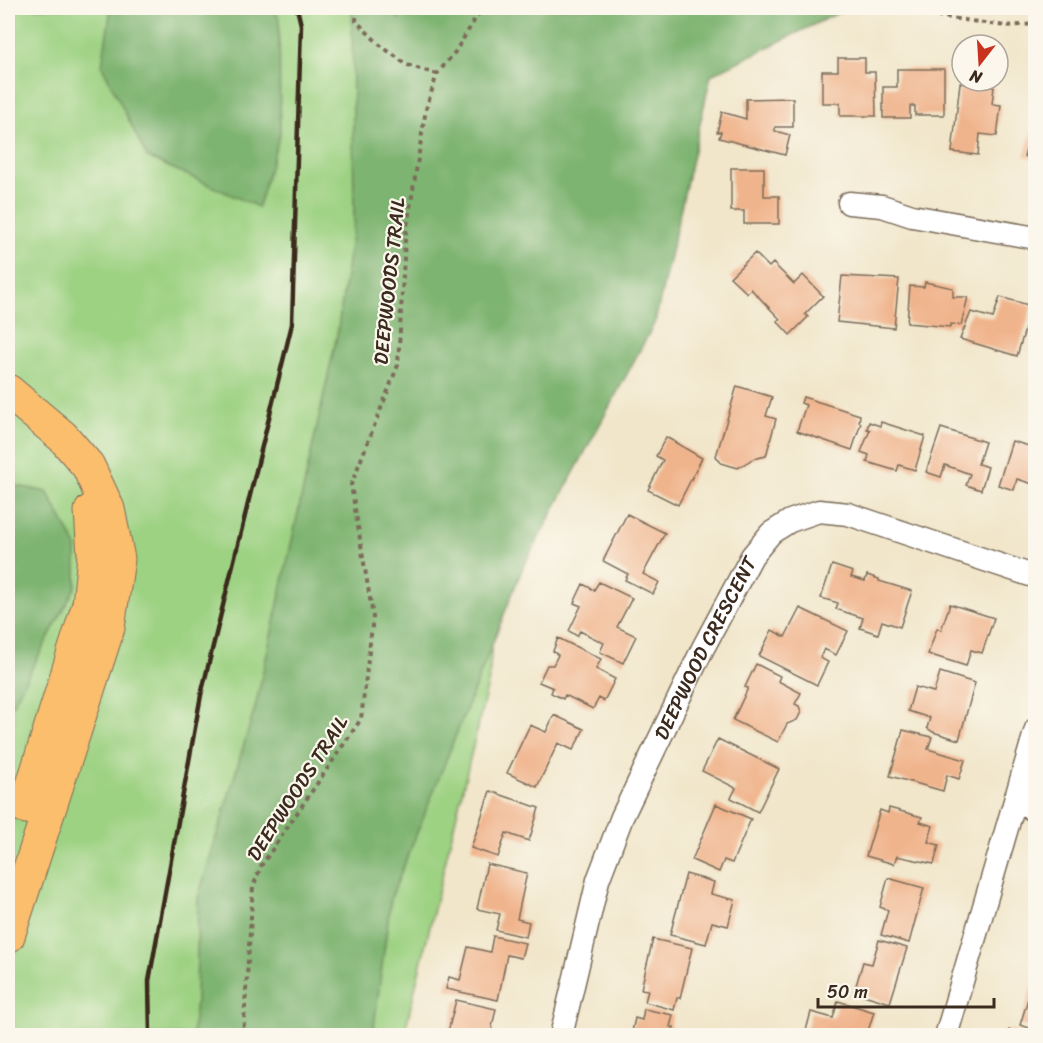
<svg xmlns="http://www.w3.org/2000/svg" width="1043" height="1043" font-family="Sriracha,sans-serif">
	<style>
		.green { fill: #9ed283; stroke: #6c7e50; stroke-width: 1.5 }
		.forest { fill: #7eb471; stroke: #5c6f48; stroke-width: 1.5 }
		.building { fill: #f0b48c }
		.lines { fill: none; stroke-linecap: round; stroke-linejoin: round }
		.street-casing { stroke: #7b6c5a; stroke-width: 25 }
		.highway-casing { stroke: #7b6c5a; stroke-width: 35 }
		.path { stroke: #7b6c5a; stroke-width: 4; stroke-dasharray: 4.5 4.5; stroke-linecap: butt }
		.street { stroke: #fff; stroke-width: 22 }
		.highway { stroke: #fabe6d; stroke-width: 33 }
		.rail { stroke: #3b2a1e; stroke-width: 4.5 }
		.labels { text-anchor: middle; stroke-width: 4.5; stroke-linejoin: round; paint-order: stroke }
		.street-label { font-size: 20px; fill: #3b2a1e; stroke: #fbf7ec }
	</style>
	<rect width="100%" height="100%" fill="#fbf7ec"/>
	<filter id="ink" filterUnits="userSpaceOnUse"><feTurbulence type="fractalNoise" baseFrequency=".0167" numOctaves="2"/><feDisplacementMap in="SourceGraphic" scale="12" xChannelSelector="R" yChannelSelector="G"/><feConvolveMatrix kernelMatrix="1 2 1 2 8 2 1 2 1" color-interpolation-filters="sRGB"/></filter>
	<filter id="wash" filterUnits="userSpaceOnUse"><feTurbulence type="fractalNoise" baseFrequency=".008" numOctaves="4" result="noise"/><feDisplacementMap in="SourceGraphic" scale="24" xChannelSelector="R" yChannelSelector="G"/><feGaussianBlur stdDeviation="1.35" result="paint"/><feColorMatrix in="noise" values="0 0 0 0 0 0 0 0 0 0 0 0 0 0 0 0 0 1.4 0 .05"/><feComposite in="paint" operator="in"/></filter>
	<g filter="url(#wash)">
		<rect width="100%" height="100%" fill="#f1e6ca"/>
		<path class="green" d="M8,8H544L489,679L404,1035H8Z"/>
		<path class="forest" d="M111,8H273L279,18L280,134L258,207L147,157L102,66Z
			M352,8H390L399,19L403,8H848L711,75L655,322L523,567L391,898L373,1035H192L196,1001L198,898L256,704L337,335L354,221Z
			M8,484L47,492L76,545V586L8,713Z"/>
		<g id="blocks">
			<path class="building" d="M838,58H865V72H875L876,116H840V103H822V71H838Z
				M897,69H944V115H915V106H910V118H883V87H897Z
				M960,83L994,87L992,104L1001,105L997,136L980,134L978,155L952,152Z
				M793,98V127H775V131L790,135L785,155L719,138L721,132H717L722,112L746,119V99Z
				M1035,120H1036V160L1024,156Z
				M731,168H764V196H779V224H744V211H731Z
				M755,253L769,267L773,263L794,284L803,275L823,296L805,314L808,317L790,335L777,321L780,319L751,289L747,293L730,277Z
				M842,276L899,279L894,328L837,322Z
				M925,282L953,288V297H968L961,325L950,324V327L907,323L910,286L924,287Z
				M1000,297L1032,306L1017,356L960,339L971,312L993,318Z
				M737,386L772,397L766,416L776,419L766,456L753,459L738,468L721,463L716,456Z
				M803,397L860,415L859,422L861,423L852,450L797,431L806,405L801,403Z
				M869,422L880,426L881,422L925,436L915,470L899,465L897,471L867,462L869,455L861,452L870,430L867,429Z
				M941,428L985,442L978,464L988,467L981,490L966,485L970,474L945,465L941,477L926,472Z
				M666,437L702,458L678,505L648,490L663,460L656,456Z
				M1012,441L1036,448V485L1017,479L1014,490L998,485Z
				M627,514L665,533L643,574L659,582L653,594L625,580L628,574L603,561Z
				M832,565L853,572L851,577L865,581L867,575L879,579V581L912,591L900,627L882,621L878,634L860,628L863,618L836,609L838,603L821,598Z
				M599,582L632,598L617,627L636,636L623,663L600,652L604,643L580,631L577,636L569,631L581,606L574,603L583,584L594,590Z
				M950,604L994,618L982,653L971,650L966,666L928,654L937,628L941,630Z
				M800,608L848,631L836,655L824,649L820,658L828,662L817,685L759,656L772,630L785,637Z
				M558,638L601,659L596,669L615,679L604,701L599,698L593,709L565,695L563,699L551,693L553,688L539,682L547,665H553L558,655L553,651Z
				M756,664L780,676L778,681L801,693L795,704L799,706L801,712L797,720L787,724L778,742L733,720L748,688L745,687Z
				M940,672L975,683L959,740L933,732L927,728L930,718L908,711L915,687L934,692Z
				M554,715L584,729L573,750L558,743L537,787L507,773L530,725L546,732Z
				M903,730L932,737L928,749L965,760L959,779L947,775L943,791L890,776Z
				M718,739L779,769L758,812L731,798L736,788L702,771Z
				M490,791L539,808L529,841L506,833L498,857L471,848Z
				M716,804L751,819L732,863L724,860L719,872L692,860Z
				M889,808L922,817L920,822L933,826L928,842L939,845L934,864L897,856L894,864L866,856L880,810L888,813Z
				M487,864L527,873L517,919L529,922L526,937L496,930L500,914L477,909Z
				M686,874L714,882L711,894L735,900L728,926L712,922L706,944L670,935Z
				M888,878L924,888L909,943L881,935L888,910L880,907Z
				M493,936L525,943L521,958L507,955L498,1000L446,989L449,977L460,980L468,947L490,952Z
				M653,939L692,948L680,998H677L674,1010L645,1002L648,990L641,989Z
				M879,940L907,948L890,1003L854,992L863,962L872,964Z
				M1032,986L1036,987V1030L1020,1025Z
				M456,1000L496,1009L490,1036H447Z
				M838,1001L874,1012L868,1031L869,1036L805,1034L811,1012L833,1018Z
				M644,1009L673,1015L670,1027H674L672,1036H631L635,1018L642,1020Z
				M1009,1030L1024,1035V1036H1007Z"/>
		</g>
	</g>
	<g filter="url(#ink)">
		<use href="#blocks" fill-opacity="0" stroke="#7b6c5a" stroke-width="1.5"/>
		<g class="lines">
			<defs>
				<g id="street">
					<path d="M849,203L882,206L912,216L1036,238"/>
					<path d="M1016,797L1036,812"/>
					<path id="s1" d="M561,1036L598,880L622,817L703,648L752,556L771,533L790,521L819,511L848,514L1036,577"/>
					<path d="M946,1036L1036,729"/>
				</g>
				<path id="highway" d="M8,391L63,437L88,466L108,509L118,559L108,628L8,936
					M26,807L89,604L94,555L91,511"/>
			</defs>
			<use href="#street" class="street-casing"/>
			<use href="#highway" class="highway-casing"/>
			<path class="path" d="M357,8L356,21L380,45L407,65L437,74
				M883,8L1005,26L1036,24
				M243,1036L253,887L261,866L361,719L373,617L351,485L398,365L405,239L426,109L437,74L455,52L482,8"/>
			<use href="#street" class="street"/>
			<use href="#highway" class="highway"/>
			<path class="rail" d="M150,1036L149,981L201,695L292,324L301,25L297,8"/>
		</g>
	</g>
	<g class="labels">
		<g class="street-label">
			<text transform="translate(389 281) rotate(-84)" y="7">DEEPWOODS TRAIL</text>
			<text dy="7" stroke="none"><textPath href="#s1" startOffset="416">DEEPWOOD CRESCENT</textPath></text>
			<text transform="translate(297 788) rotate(-57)" y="7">DEEPWOODS TRAIL</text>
		</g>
	</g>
	<rect width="1043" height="1043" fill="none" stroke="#fbf7ec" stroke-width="30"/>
	<g transform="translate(980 63) rotate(197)"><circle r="28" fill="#fbf7ec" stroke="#aea59a" stroke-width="1.5"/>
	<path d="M0-4.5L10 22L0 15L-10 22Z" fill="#c8321e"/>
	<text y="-9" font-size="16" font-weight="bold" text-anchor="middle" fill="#3b2a1e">N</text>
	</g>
	<path d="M818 998v9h176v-9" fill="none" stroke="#3b2a1e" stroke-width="3"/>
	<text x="827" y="998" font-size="18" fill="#3b2a1e" stroke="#fbf7ec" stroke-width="4.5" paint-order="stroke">50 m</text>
</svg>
